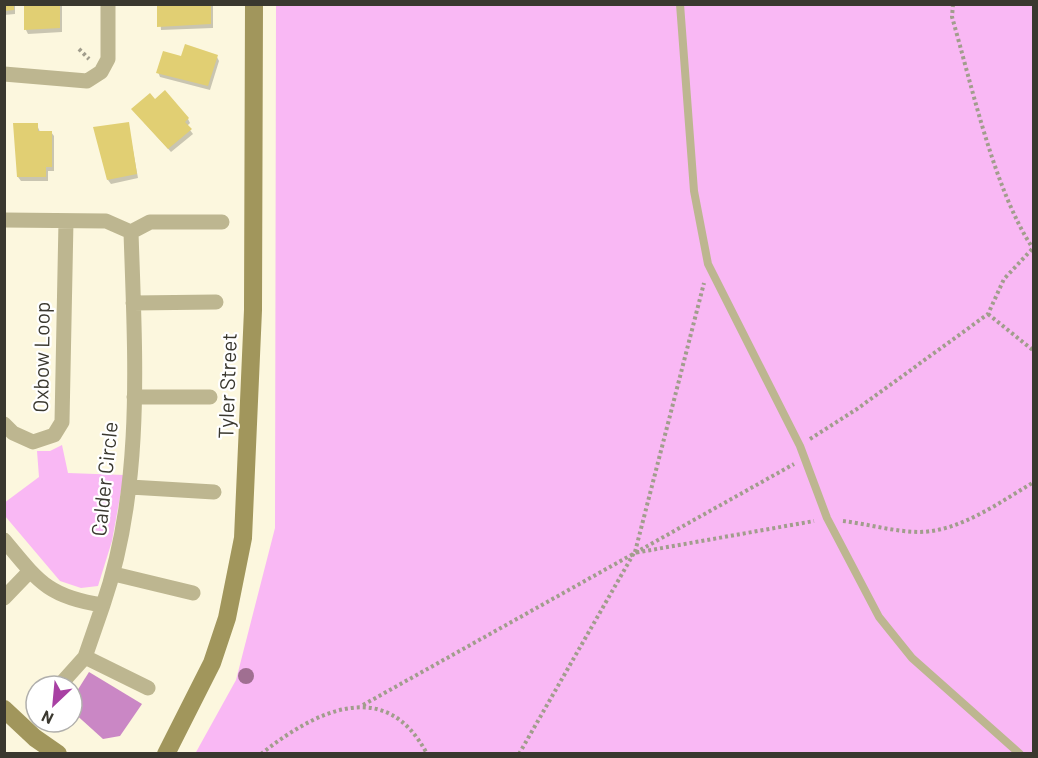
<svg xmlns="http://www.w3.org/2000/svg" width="1038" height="758" font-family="Barlow,sans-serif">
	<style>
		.green { fill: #f9b8f4 }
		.water { fill: #ca87c5 }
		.shadow { fill: #0003 }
		.building { fill: #e1cf73 }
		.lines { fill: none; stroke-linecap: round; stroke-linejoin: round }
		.path { stroke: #a19d8c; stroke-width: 4; stroke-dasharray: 3 3; stroke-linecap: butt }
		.lane { stroke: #bdb690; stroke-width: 8 }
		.street { stroke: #bdb690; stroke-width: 15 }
		.secondary { stroke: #a1965c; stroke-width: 18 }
		.tree { fill: #a06f91 }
		.labels { text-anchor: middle; stroke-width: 4.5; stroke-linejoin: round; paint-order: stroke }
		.street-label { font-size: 21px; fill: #3a382f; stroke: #fff }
	</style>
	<rect width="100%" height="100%" fill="#fcf7de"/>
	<path class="green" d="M276,5H1033V753L195,754L236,680L275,528Z
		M62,445L68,473L124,475L112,541L98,586L81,588L60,581L5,516L4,503L39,477L37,451H50Z"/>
	<path class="water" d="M89,672L142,704L120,736L103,739L72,711V699Z"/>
	<path class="shadow" d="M4,4H15V14L4,15Z
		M27,4H62V32L28,34L26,30Z
		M159,4H213V28L161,30Z
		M217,57L219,61L210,90L160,77L158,72L182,58Z
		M165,92L188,119L190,123L187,126L193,134L171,152L133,110L155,101Z
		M128,123L138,178L111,184L108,180Z
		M37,125L40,132H51L54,136V171H48V181H21L18,177Z"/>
	<path class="building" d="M4,4H14V10L4,11Z
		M60,4V28L24,30V5Z
		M157,4H211V24L157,27Z
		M185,44L218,55L208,86L156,73L163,51L181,56Z
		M165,90L189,118L185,122L192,129L168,149L131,109L150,93L155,99Z
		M129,122L137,174L107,180L93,127Z
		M13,123H38V131H52V167H46V177H17Z"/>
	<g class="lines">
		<path class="path" d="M953,4L952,17C972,86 994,189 1032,247
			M79,49L89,59
			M988,314L1034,351
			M810,439L857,409L988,314L1004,279L1034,247
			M843,521C868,524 895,532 920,532C961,531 1000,502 1034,482
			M635,552L704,283
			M363,705L794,464
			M261,754C315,711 386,675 427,754
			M519,754L634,553L814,521"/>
		<path class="lane" d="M680,4L694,191L708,264L800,446L827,518L879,617L912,658L1020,754"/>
		<path class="street" d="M4,74L87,81L101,72L108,59V4
			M4,220L106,221L131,232
			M131,232L150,222H222
			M133,303L216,302
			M134,397H210
			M4,424L13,433L33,442L54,435L62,422L66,221
			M130,487L214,492
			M4,540C38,581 48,597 103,605C144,486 135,356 131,232
			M114,574L193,593
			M4,598L30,571
			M85,657L148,688
			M59,686L85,657L103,605"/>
		<path class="secondary" d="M4,709L35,738L58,754
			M166,754L212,663L227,618L243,538L253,310L254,4"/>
	</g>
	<circle class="tree" cx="246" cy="676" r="8"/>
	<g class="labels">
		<g class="street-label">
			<text transform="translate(42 357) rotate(-89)" y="7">Oxbow Loop</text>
			<text transform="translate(228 386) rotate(-88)" y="7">Tyler Street</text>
			<text transform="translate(105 479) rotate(-84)" y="7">Calder Circle</text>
		</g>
	</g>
	<rect width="1038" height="758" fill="none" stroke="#3a382f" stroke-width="12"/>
	<g transform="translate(54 704) rotate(206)"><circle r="28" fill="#ffffff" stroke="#b0afac" stroke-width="1.5"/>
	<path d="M0-4.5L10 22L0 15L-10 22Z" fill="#a840a3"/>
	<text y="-9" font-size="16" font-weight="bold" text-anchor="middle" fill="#3a382f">N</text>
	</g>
</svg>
